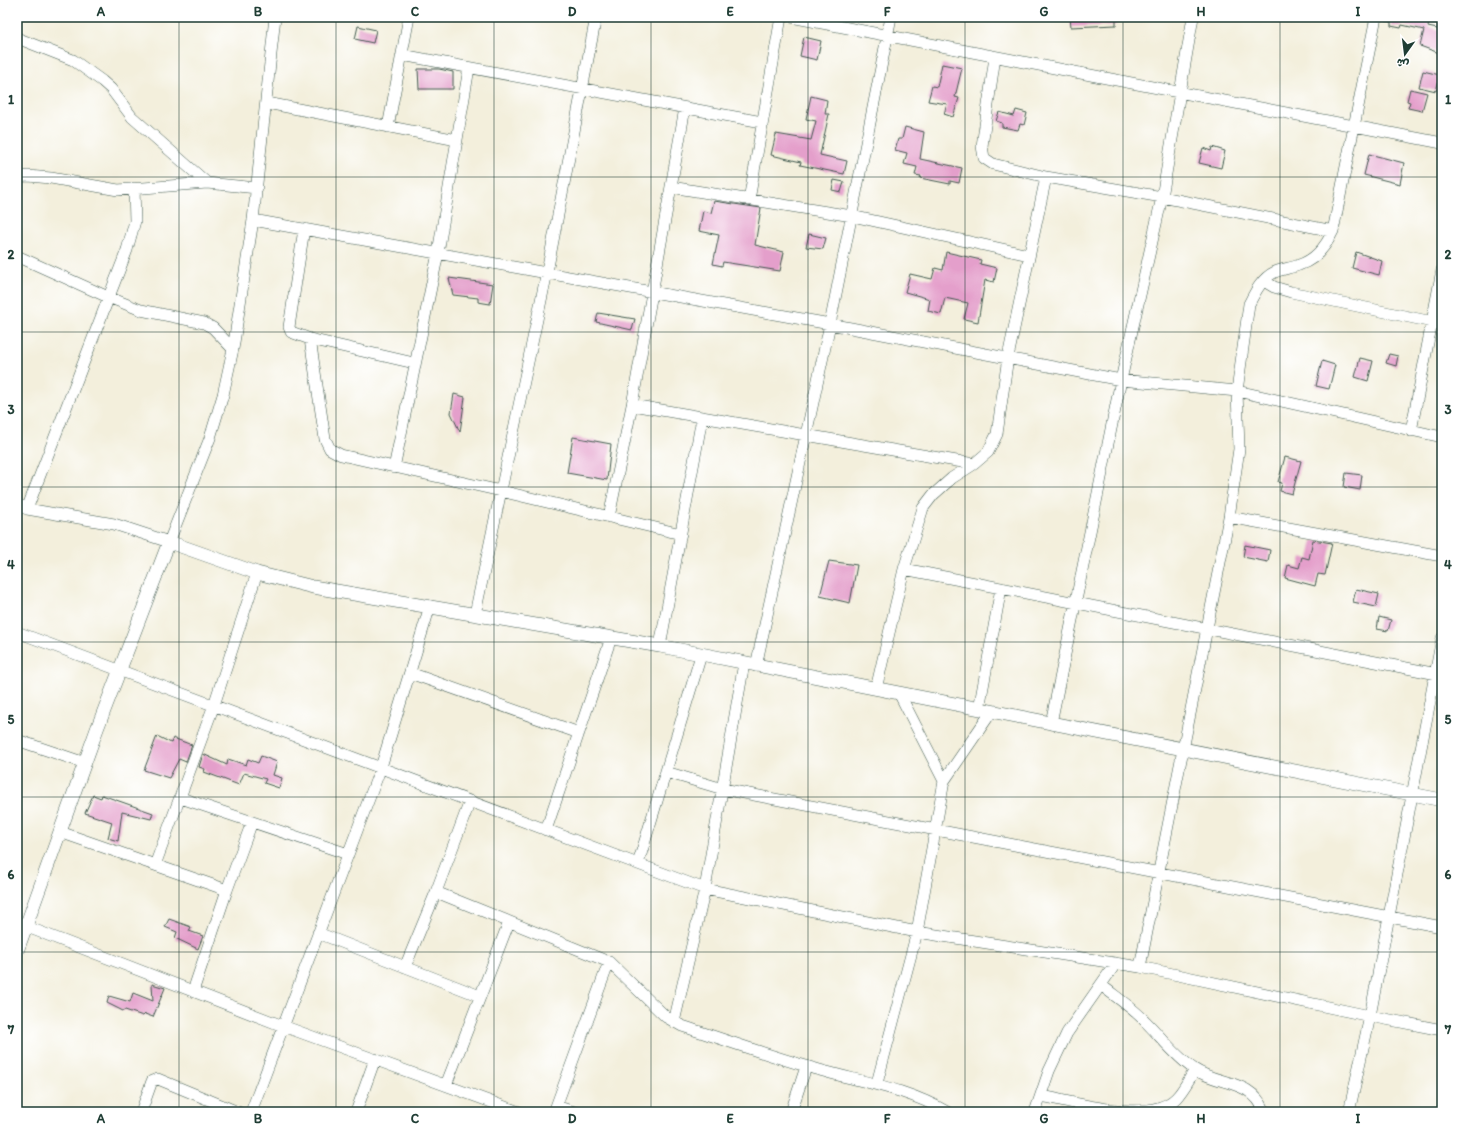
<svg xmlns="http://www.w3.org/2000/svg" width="1459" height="1129" font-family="Itim,'Playpen Sans Arabic',sans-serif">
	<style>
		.building { fill: #e49fcb }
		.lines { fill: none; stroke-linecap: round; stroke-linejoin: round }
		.minor-casing { stroke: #3f584d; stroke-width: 12 }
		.tertiary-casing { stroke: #3f584d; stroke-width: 14 }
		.minor { stroke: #fff; stroke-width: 11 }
		.tertiary { stroke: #fff; stroke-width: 13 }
		.grid { fill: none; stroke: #1f3d34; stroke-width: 1; stroke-opacity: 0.55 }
		.neatline { fill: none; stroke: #1f3d34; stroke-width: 1.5 }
		.grid-label { font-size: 13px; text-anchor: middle; font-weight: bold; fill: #1f3d34 }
	</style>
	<rect width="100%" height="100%" fill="#fff"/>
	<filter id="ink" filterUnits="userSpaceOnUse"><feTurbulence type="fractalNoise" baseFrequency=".025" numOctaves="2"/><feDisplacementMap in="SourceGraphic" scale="8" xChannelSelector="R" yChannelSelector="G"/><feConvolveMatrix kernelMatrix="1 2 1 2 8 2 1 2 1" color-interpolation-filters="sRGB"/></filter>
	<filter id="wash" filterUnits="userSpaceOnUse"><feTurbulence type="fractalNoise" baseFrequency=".012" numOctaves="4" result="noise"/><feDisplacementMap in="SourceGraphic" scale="16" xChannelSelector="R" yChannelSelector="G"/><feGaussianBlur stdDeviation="0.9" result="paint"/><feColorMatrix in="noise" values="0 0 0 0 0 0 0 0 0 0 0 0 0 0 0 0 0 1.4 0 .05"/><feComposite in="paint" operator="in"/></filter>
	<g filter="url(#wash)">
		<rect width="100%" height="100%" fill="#f3efdc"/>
		<g id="blocks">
			<path class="building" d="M1070,17H1116V25L1071,27Z
				M1386,17H1430L1428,27L1442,30V54L1420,46L1424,30L1402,25L1401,28L1391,26V22L1386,21Z
				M358,26L376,30L373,43L355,39Z
				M804,37L821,41L817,60L800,56Z
				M942,64L962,68L955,97L959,98L953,117L944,114L947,104L928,101L932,86L937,87Z
				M418,69H439L453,72V89H419Z
				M1423,71L1440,75L1436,91L1419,87Z
				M1410,89L1427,93L1422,111L1408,108L1410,102L1407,101Z
				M811,96L827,100L825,114H829L820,155L847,161L844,174L800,165L801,162L771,155L776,134L811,140L816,121L806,119Z
				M1016,110L1027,113L1024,125L1020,124L1018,130L1002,127V123L996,121L999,112L1014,116Z
				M905,127L924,132L920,159L962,168L959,183L950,181V184L920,178L921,176L915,175L917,167L904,164L907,153L895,150L898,139H902Z
				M1212,147L1225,151L1221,168L1199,163L1203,148L1211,151Z
				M1369,154L1404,163L1400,184L1364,175Z
				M834,180L844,182L841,192L832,190Z
				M714,201L761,208L755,245L784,252L780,271L723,262L722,266L713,264L719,235L699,231L703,211L711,213Z
				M809,234L826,238L823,249L806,247Z
				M946,252L981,260L980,264L997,268L994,282L985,280L978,322L964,319L968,303L945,298L941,314L928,311L930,299L905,292L910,274L932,279L935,268L943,270Z
				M1356,252L1382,261L1379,275L1352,268Z
				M449,278L493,284L490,304L478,302V298L453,295Z
				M598,313L635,319L632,330L596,322Z
				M1389,354L1398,356L1396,366L1386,363Z
				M1360,358L1373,361L1368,381L1355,377Z
				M1322,361L1335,365L1329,389L1316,386Z
				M454,394L465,397L460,432L451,413Z
				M573,437L611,444L607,480L567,473Z
				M1285,457L1301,461L1292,494L1280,491L1282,483L1278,482Z
				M1346,473L1362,475L1360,490L1344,487Z
				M1313,540L1332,543L1325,575L1318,574L1315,586L1285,578L1288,565L1299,568L1302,557L1309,559Z
				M1245,545L1270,550L1268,562L1243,557Z
				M829,561L857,565L850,603L820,596Z
				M1356,589L1379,594L1376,607L1353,602Z
				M1379,617L1391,620L1388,631L1377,629Z
				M157,736L171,743L173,738L192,745L186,762L179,759L169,778L144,770Z
				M203,754L227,765L228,759L246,765L248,759L258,763L261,756L277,762L273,775L282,778L279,788L264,783L266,779L244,773L239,785L204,772L205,769L199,767Z
				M93,795L101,798L102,795L153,813L151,819L122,812L118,841L108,838L112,822L85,813Z
				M169,919L191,927L189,931L203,936L198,949L175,938L177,932L165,927Z
				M152,984L165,988L153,1017L145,1014L143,1016L125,1010L123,1011L107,1003L109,996L130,1002L133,993L153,1001Z"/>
		</g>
	</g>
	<g filter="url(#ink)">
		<use href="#blocks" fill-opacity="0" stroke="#3f584d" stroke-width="1"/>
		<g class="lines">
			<defs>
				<path id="minor" d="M791,17L1442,143
					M17,38L73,60L102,81L111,89L132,117L207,183
					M402,55L762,122
					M995,57L982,146L984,158L993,164L1046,177L1162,197L1333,231
					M267,103L457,140
					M388,127L409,17
					M17,177L28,176L51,178L118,190L207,183L257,188
					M671,187L852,216L1029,255
					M749,200L781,17
					M253,220L830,324L1121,380L1237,391L1442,437
					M304,229L289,327L291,332L310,339L414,363
					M17,256L108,297L141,310L204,323L213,328L233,349L223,395L210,438L169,542L114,524L27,509L17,504
					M1264,281L1274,287L1291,292L1442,324
					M310,339L325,439L330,449L341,455L501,491L681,534
					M233,349L253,220L275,17
					M632,405L974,464
					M1411,431L1442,270
					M394,468L438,253L469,68
					M27,509L127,250L135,221L134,188
					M609,517L632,405L685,108
					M1229,517L1442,556
					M904,569L1442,675
					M475,614L547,272L596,17
					M17,632L705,889L917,932L1140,967L1370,1016L1442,1030
					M660,646L702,418
					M756,666L830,324L891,17
					M410,673L579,733
					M876,689L904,569L923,508L933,495L952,478L974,464L988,452L997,434L1008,357L1046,177
					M899,693L944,781
					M979,709L1001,588
					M1051,723L1121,380L1162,197L1193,17
					M17,740L85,763
					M666,772L723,789L1442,927
					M181,798L348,854
					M546,830L611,638
					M60,832L227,890
					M638,864L701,655
					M155,865L214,705L257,573
					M436,892L609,962L666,1017L682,1026C723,1039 764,1054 806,1066C853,1081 903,1086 947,1112
					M17,923L283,1026L519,1112
					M318,933L480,996
					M405,967L436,892L470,801
					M1140,967L1229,517L1239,449L1237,391L1249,304C1255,292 1262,278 1275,272C1282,269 1291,268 1299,265C1315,260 1326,246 1333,231L1376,17
					M1101,985C1116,997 1133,1008 1146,1022C1162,1038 1175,1056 1194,1069C1219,1086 1251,1078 1265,1112
					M193,991L227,890L252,822
					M674,1022L705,889L744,663
					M877,1083L917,932L944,781L992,711
					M446,1085L509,922
					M1041,1096C1075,1102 1149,1125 1176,1098C1183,1091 1189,1079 1195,1070
					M556,1106L574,1112
					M141,1112L152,1081L158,1079L238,1112
					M251,1112L381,767L430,606
					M356,1112L375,1059
					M554,1112L609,962
					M791,1112L806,1067
					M1035,1112L1049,1071L1067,1033L1116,963
					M1349,1112L1370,1016L1442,638"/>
				<path id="tertiary" d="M17,951L97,729L169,542L257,573L313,587L660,646L1442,800"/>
			</defs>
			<use href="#minor" class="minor-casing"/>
			<use href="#tertiary" class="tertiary-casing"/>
			<use href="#minor" class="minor"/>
			<use href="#tertiary" class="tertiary"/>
		</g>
	</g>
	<path class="grid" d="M179,17V1112M336,17V1112M494,17V1112M651,17V1112M808,17V1112M965,17V1112M1123,17V1112M1280,17V1112M17,177H1442M17,332H1442M17,487H1442M17,642H1442M17,797H1442M17,952H1442"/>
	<rect width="1459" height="1129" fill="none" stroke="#fff" stroke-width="44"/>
	<g transform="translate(1405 54) rotate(194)" stroke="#ffffff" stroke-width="3" paint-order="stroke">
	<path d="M0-3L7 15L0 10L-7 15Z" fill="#1f3d34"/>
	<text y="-6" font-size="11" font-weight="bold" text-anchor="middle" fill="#1f3d34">ش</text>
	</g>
	<rect x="22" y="22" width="1415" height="1085" class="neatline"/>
	<g class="grid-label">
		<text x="101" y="16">A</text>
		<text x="258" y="16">B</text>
		<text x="415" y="16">C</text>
		<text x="572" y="16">D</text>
		<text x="730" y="16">E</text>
		<text x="887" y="16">F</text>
		<text x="1044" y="16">G</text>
		<text x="1201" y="16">H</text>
		<text x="1358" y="16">I</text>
		<text x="11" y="104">1</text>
		<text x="1448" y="104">1</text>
		<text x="11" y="259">2</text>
		<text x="1448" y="259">2</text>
		<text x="11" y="414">3</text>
		<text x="1448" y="414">3</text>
		<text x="11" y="569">4</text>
		<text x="1448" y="569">4</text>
		<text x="11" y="724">5</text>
		<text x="1448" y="724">5</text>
		<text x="11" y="879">6</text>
		<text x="1448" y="879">6</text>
		<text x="11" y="1034">7</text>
		<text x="1448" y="1034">7</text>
		<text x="101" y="1123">A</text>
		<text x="258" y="1123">B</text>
		<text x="415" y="1123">C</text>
		<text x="572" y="1123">D</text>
		<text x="730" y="1123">E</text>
		<text x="887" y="1123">F</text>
		<text x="1044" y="1123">G</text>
		<text x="1201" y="1123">H</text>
		<text x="1358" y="1123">I</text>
	</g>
</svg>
